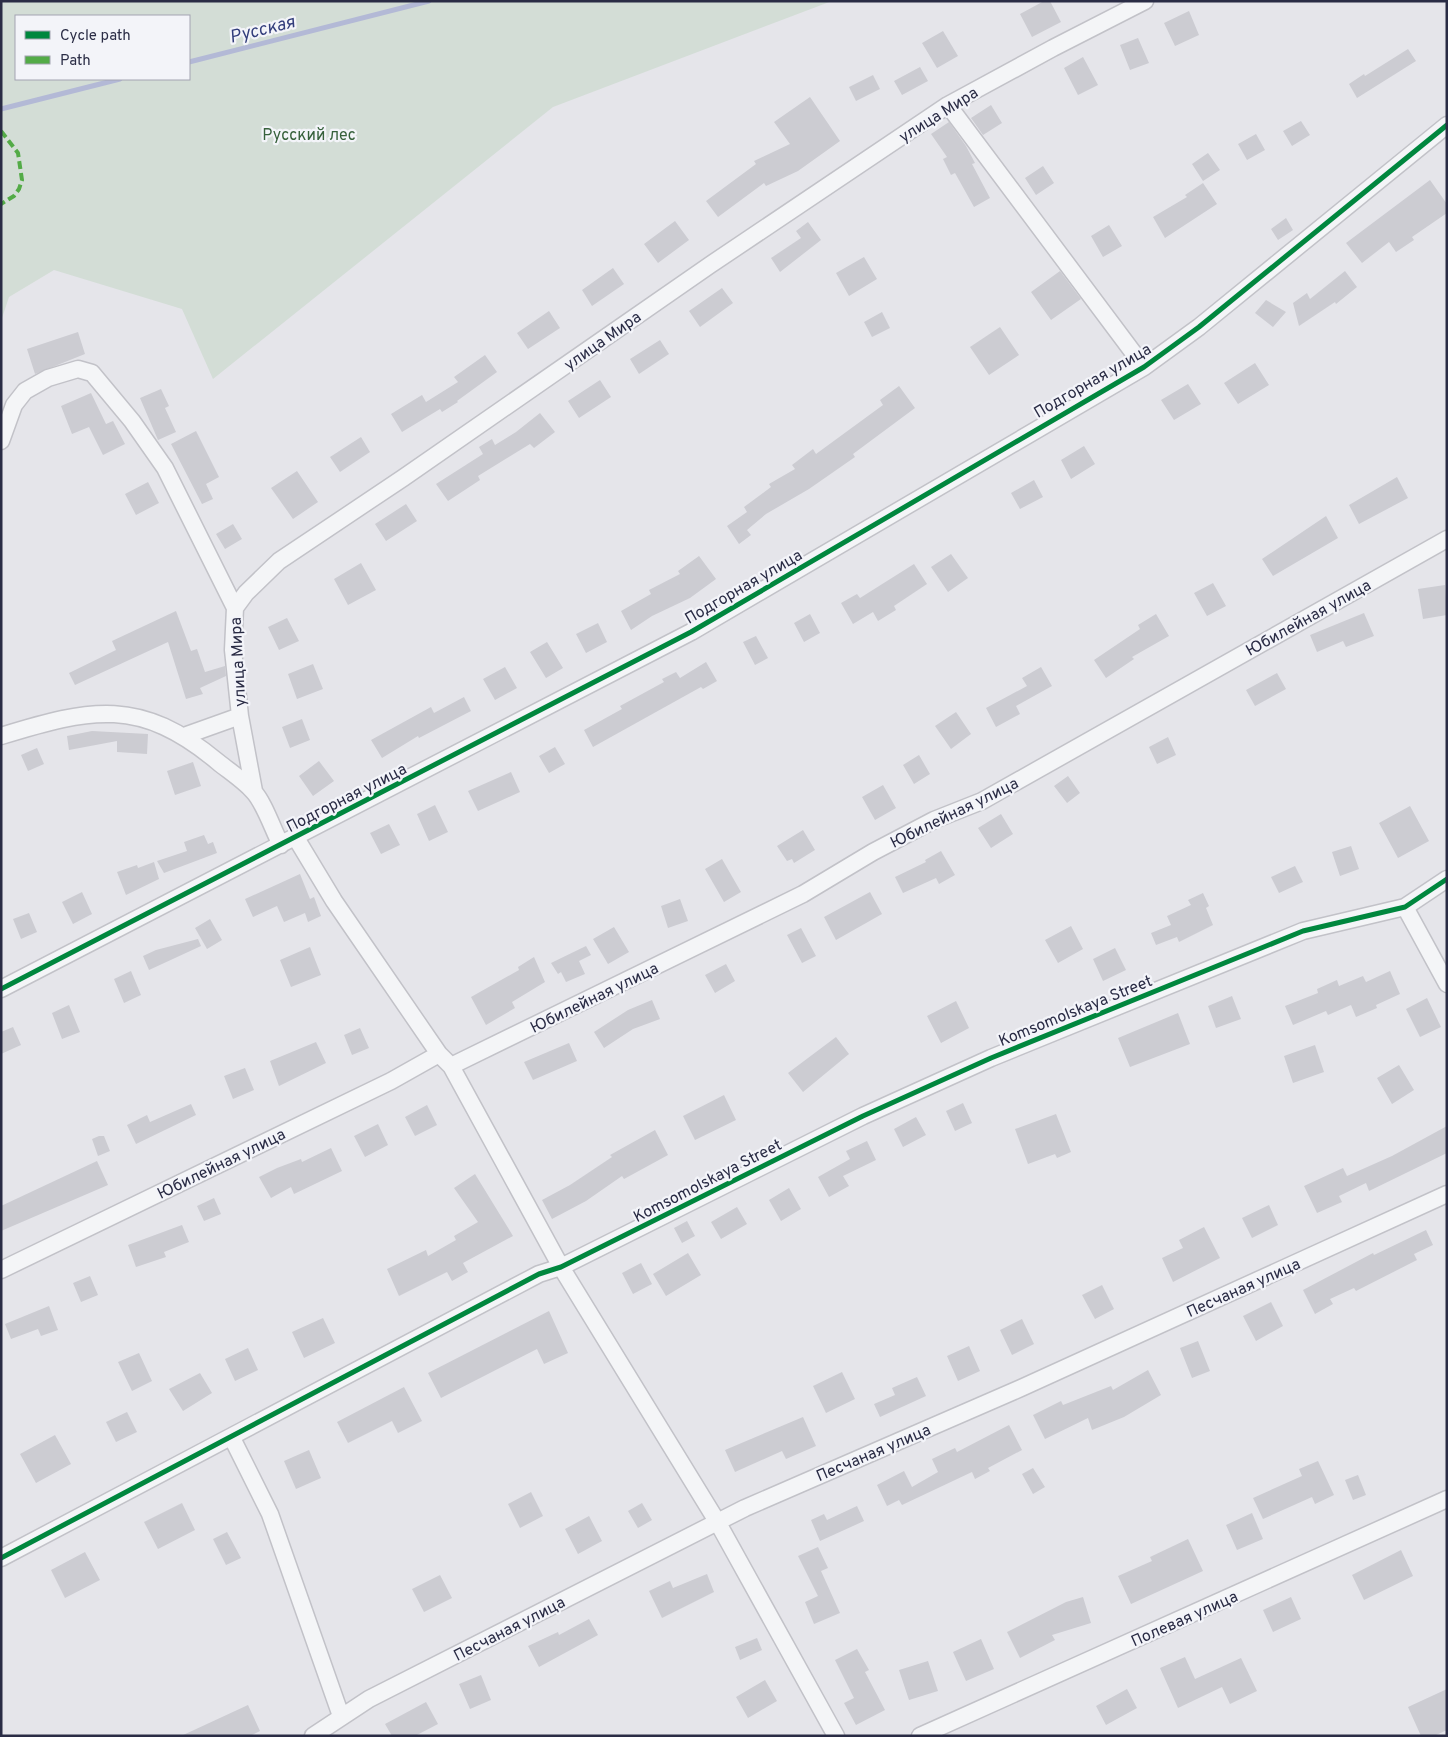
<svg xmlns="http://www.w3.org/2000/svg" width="1448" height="1737" font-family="Overpass,sans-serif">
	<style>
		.green { fill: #d3ddd6; fill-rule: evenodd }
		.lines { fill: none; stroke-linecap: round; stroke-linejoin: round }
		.stream { stroke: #b3b9d6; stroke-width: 5 }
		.building { fill: #ccccd2 }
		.minor-casing { stroke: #c2c2c8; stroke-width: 19 }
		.minor { stroke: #f4f5f7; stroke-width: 16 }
		.quiet { stroke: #53ab47; stroke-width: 4; stroke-dasharray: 8 4; stroke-linecap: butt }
		.cycleway-casing { stroke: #f3f4f9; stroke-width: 8 }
		.cycleway { stroke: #00873e; stroke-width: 5 }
		.labels { text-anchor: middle; stroke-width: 4.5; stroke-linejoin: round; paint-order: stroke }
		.street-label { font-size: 16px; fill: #2a2c45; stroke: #f3f4f9 }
		.park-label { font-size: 16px; fill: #37613c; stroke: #f3f4f9 }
		.water-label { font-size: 18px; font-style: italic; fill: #323d7b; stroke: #f3f4f9 }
	</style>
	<rect width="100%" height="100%" fill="#e5e5ea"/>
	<path class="green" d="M1,1H832L553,107L213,379L182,309L54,270L9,297L1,321ZM16,16H189V79H16Z"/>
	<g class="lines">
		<path class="stream" d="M189,62L429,1
			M1,109L120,79"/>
	</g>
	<path class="building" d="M1044,1H1050L1061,22L1032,37L1020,14Z
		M1189,11L1199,35L1175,46L1164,23Z
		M943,31L958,56L937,68L922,43Z
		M1138,38L1149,63L1130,70L1120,45Z
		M1408,49L1416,61L1357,98L1349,84L1364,74L1365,76Z
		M1083,57L1098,85L1078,95L1064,68Z
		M920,67L928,81L902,95L894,81Z
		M873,75L880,89L856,101L849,87Z
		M810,97L840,141L798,171L766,186L764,183L718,217L706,201L756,164L754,161L790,144L774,122Z
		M991,105L1002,123L983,135L971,118Z
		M1301,121L1310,135L1292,146L1283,131Z
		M949,122L966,146L975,163L972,164L990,198L974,207L955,173L951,175L943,159L947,157L931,134Z
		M1256,134L1265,150L1247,160L1238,144Z
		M1208,153L1220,170L1203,181L1192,164Z
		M1043,166L1054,183L1036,195L1025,178Z
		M1430,180L1447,204V213L1412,237L1414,240L1396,252L1389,242L1362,263L1346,243Z
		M1203,183L1217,204L1165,238L1153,217L1187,197L1185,195Z
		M1286,218L1293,230L1278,240L1271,229Z
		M675,221L689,240L658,263L644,244Z
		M808,222L821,240L780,272L771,258L801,238L796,231Z
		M1109,225L1122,246L1103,257L1091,236Z
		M864,257L877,279L849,296L836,273Z
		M613,268L624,284L592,306L582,290Z
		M1060,271L1081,299L1051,320L1031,292Z
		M1345,271L1357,287L1336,304L1335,302L1299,326L1293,303L1307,293L1310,299Z
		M722,288L733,303L700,327L689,311Z
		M1266,300L1286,312L1273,327L1255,313Z
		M549,311L560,328L528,349L517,333Z
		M882,312L890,328L872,337L864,322Z
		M1000,327L1019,355L989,375L970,347Z
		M78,332L85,354L35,374L27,349Z
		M660,340L669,354L639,374L630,359Z
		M485,355L497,372L457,401L458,402L442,412L440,409L402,432L391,414L422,395L426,402L458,382L454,377Z
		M1255,363L1269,385L1238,404L1224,383Z
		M600,380L611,397L579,418L568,401Z
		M1188,384L1201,404L1174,420L1161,400Z
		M899,386L915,408L853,454L855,457L809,489L766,514L747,530L751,535L739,544L727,526L747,512L744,507L771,487L769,484L795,469L792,465L813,449L816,454L883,405L880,400Z
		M161,389L169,406L165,408L176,432L158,440L140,398Z
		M91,393L106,424L113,421L125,444L103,455L89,427L72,434L61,406Z
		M540,413L555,432L534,448L530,444L478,476L480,480L448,501L436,484L483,454L479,447L492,439L495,445L516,432Z
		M196,431L219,477L206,484L213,499L202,504L171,444Z
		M361,437L370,452L340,472L330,457Z
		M1084,446L1095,464L1071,479L1061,460Z
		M297,471L318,502L293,519L271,488Z
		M1397,477L1408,498L1359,524L1349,505Z
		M1034,480L1043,497L1020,509L1011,493Z
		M148,482L159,503L136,515L125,494Z
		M406,504L417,521L386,541L375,524Z
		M1326,516L1338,538L1273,576L1262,559Z
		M233,524L242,539L225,549L216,534Z
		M951,554L968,578L948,592L931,567Z
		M699,556L716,579L690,598L652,616L631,630L621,611L651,594L649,590L680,574L678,571Z
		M361,563L376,590L348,605L334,579Z
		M914,564L927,584L894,606L896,610L878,621L873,612L853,624L841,603L857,594L860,598Z
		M1213,583L1226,606L1207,616L1194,593Z
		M1445,585L1447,615L1423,619L1418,589Z
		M176,611L191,651L197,649L205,672L225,666L226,676L200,688L203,694L186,699L168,642L75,685L69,673L116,650L112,641Z
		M1364,613L1374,636L1346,647L1343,641L1317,652L1310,635Z
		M810,614L820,633L804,642L794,623Z
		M1156,614L1169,636L1132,657L1134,659L1106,678L1094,660L1140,629L1138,625Z
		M287,618L299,641L279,650L268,627Z
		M598,623L607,642L586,653L576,634Z
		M756,636L768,658L755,665L743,642Z
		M547,642L563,668L546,678L530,652Z
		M706,662L717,681L703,689L701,687L593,747L584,730L622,709L620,706L664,682L662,679L676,672L680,678Z
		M313,664L323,689L297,699L288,674Z
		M505,667L517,688L495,700L483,679Z
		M1041,667L1052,686L1016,706L1020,714L996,727L986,708L1027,686L1022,678Z
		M1277,673L1286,689L1255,706L1246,690Z
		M464,697L471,711L419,738L418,736L382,758L371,740L431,707L434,713Z
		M956,712L971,734L951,749L935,726Z
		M302,719L310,740L290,748L282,727Z
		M92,731L148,734L147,754L117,752V741L69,750L67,736Z
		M1168,737L1176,755L1157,764L1149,747Z
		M555,747L565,764L549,773L539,756Z
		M37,748L44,764L28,771L21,755Z
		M919,755L930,774L914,784L903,765Z
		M319,761L334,781L313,796L299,776Z
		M193,762L201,786L175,795L167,771Z
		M511,772L520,792L478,811L468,791Z
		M1068,776L1080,793L1067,803L1054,786Z
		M883,785L896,808L875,820L862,797Z
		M435,805L448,832L429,841L417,814Z
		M1410,806L1429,841L1398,858L1379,823Z
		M1001,814L1013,834L991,848L978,828Z
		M389,824L400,845L381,854L370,833Z
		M803,830L815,850L794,863L792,859L787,861L777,846Z
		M204,835L208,844L213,842L217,853L164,873L157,861L187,851L184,842Z
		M1351,846L1359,869L1340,876L1332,852Z
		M941,851L955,875L939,884L936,878L903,893L895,877L926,862L925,860Z
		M722,859L741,892L724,902L705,869Z
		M154,862L159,879L126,895L117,872L137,865L138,868Z
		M1295,866L1303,882L1279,893L1271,877Z
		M300,874L310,899L314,897L321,916L308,922L305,913L284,922L277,906L253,917L245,899Z
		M82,892L92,914L73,924L62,902Z
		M870,892L882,914L836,940L824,917Z
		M1203,893L1209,906L1206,908L1213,925L1179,942L1177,937L1156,945L1151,933L1171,925L1167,916L1191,905L1188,900Z
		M680,899L688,921L668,928L661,906Z
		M29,913L37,932L21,939L13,919Z
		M210,919L222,940L207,949L195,928Z
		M1071,926L1083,949L1058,963L1045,940Z
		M614,927L629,952L608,964L593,939Z
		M801,928L816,956L802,963L787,935Z
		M198,939L201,946L149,970L143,956L156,950Z
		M586,946L591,955L579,961L585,974L566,982L561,972L558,974L551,963Z
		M310,947L321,975L291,987L280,960Z
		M1115,948L1126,970L1103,981L1093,959Z
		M534,957L545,982L512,1002L515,1008L486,1025L471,997L519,970L518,967Z
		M726,964L735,981L715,993L705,975Z
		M131,971L141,995L124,1003L114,979Z
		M1390,971L1400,994L1376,1005L1377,1008L1356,1017L1351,1005L1328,1015L1326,1011L1293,1025L1285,1006L1318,993L1317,989L1337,980L1339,986L1363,976L1366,982Z
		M1232,996L1241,1019L1216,1028L1208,1006Z
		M1427,998L1441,1027L1420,1037L1406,1009Z
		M652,1000L660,1019L633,1029L604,1048L594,1032L628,1010Z
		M956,1001L969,1028L941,1043L927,1016Z
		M69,1005L80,1032L62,1039L52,1013Z
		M1178,1013L1190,1044L1130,1067L1118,1038Z
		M13,1027L21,1045L1,1054V1032Z
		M360,1028L369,1048L352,1055L344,1035Z
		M836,1037L849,1054L803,1092L788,1073Z
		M316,1042L326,1063L279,1086L270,1061Z
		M569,1043L577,1061L533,1080L524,1062Z
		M1315,1045L1324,1072L1293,1083L1284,1056Z
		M1399,1065L1414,1090L1392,1104L1377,1078Z
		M245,1068L254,1090L233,1099L224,1076Z
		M724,1095L736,1120L695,1140L683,1116Z
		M963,1103L972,1123L955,1131L946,1111Z
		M191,1104L196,1115L136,1144L127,1125L147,1115L150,1122Z
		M427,1105L437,1125L415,1136L405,1117Z
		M1056,1114L1071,1152L1057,1158L1055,1154L1028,1164L1015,1129Z
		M916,1117L926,1135L903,1147L894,1129Z
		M378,1124L388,1145L365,1157L354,1136Z
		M1447,1126V1153L1369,1191L1366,1183L1339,1196L1342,1202L1317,1213L1304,1186L1343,1168L1347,1176L1392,1156Z
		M655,1130L668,1155L624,1179L622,1176L586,1201L552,1219L542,1200L570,1185L612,1157L610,1155Z
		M99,1136H104L110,1151L98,1156L92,1139Z
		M867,1141L876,1160L843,1176L849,1186L829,1197L818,1177L850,1159L846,1151Z
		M331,1148L342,1171L294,1194L291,1187L271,1198L259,1177L277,1168L301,1159L302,1162Z
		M97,1161L108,1185L1,1231V1206Z
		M475,1174L513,1236L463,1263L468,1272L452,1281L447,1272L399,1296L387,1269L426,1250L428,1256L456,1240L454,1236L478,1222L454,1188Z
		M789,1188L801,1209L781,1221L769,1200Z
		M214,1198L221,1214L204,1221L197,1206Z
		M1269,1205L1278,1225L1252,1238L1242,1218Z
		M737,1207L747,1224L721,1239L711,1222Z
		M687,1221L695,1236L682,1243L674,1228Z
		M182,1225L189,1242L164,1252L166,1257L136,1267L128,1245Z
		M1204,1227L1220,1258L1173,1282L1162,1258L1183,1248L1179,1240Z
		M1426,1230L1433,1245L1414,1254L1417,1260L1356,1291L1354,1288L1330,1299L1333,1304L1315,1314L1303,1290L1373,1253L1374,1255Z
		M688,1253L701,1275L666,1296L653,1274Z
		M641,1263L652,1284L633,1294L622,1273Z
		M90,1276L98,1295L81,1302L73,1283Z
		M1102,1285L1114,1309L1095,1319L1082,1295Z
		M1271,1302L1283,1326L1256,1341L1243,1316Z
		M49,1306L58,1330L41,1336L38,1329L11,1339L5,1324Z
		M549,1311L568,1353L544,1364L537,1349L441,1398L428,1373Z
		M323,1318L335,1343L304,1358L292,1332Z
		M1022,1319L1034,1344L1012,1355L1000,1330Z
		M1198,1341L1210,1371L1192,1378L1180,1348Z
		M969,1346L980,1371L958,1381L947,1356Z
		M248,1348L258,1370L235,1381L225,1359Z
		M139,1353L152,1381L132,1391L118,1362Z
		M1148,1370L1161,1395L1124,1417L1092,1430L1088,1418L1045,1439L1033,1415L1061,1401L1063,1405L1111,1386L1113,1390Z
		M842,1372L855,1399L826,1413L813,1386Z
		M200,1373L212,1393L183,1411L169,1389Z
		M917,1377L926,1396L880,1417L874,1404L895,1395L892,1388Z
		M404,1387L422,1421L398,1433L392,1421L348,1443L337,1422Z
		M127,1412L137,1432L116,1442L106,1422Z
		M803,1417L816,1446L786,1459L782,1451L735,1472L725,1450Z
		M1009,1425L1022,1450L988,1468L990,1471L975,1479L972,1472L902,1505L899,1500L887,1506L877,1485L904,1471L912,1487L938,1472L932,1459L955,1448L957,1452Z
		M55,1435L71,1464L36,1483L20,1454Z
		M309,1450L321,1478L296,1489L284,1461Z
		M1318,1461L1334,1495L1315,1504L1312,1497L1263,1519L1253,1498L1302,1476L1299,1469Z
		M1033,1468L1045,1487L1033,1494L1022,1474Z
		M1358,1475L1366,1495L1353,1500L1345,1480Z
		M531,1492L543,1516L520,1528L508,1504Z
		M182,1503L195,1530L158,1549L144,1522Z
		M642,1503L652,1520L638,1528L628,1511Z
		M857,1506L864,1521L820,1541L811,1520L824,1514L827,1520Z
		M1252,1513L1263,1539L1237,1550L1226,1525Z
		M589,1516L602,1541L578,1554L565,1529Z
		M227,1532L241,1558L226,1565L213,1539Z
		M1188,1539L1203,1571L1131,1604L1118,1576L1152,1561L1150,1557Z
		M818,1547L828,1568L821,1571L840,1613L814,1624L805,1602L818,1596L798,1556Z
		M1401,1550L1413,1576L1364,1600L1352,1575Z
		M85,1552L100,1580L65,1598L51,1570Z
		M707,1574L714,1592L662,1618L649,1591L670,1581L673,1588Z
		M440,1575L452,1598L424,1612L412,1589Z
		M1083,1597L1091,1623L1052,1635L1055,1640L1020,1658L1007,1632L1066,1602Z
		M1291,1597L1301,1619L1273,1632L1263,1610Z
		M589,1619L598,1635L539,1667L528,1646L558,1632L559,1635Z
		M757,1638L762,1650L740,1660L735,1647Z
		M981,1639L994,1669L966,1681L953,1652Z
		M857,1649L869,1670L865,1672L885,1710L856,1725L844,1703L854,1698L835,1660Z
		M1185,1657L1195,1679L1241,1658L1257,1691L1230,1704L1222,1687L1178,1708L1160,1668Z
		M928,1661L938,1691L909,1700L899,1670Z
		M481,1675L491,1700L470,1709L459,1684Z
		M765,1680L777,1701L748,1718L736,1697Z
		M1127,1689L1137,1708L1106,1725L1096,1706Z
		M1447,1689V1730L1434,1736H1421L1408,1707Z
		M426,1702L438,1724L415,1736H392L385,1724Z
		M248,1705L260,1731L250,1736H181Z"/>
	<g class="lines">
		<defs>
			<path id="minor" d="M948,105L1144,367
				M1,441L14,405L25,391L48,378L78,369L92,373L132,421L165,468L235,608
				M1,736C92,708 140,697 218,762C229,771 243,780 253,791C264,802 273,830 281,845
				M184,736L240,716
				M254,791L240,716L233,650L235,608L246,593L279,561L403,478L710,265L948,105L1053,48L1145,1
				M296,838L334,901L439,1054L451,1066L561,1267L718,1523L836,1736
				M1405,907L1447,984
				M1,989L691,632L1144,367L1199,327L1447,125
				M451,1066L803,894L873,852L934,820L982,801L1447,539
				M1,1270L391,1081L439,1054
				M232,1438L270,1514L341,1716
				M1,1558L539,1274L561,1267L863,1116L991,1058L1303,931L1405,907L1447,879
				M313,1736L369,1699L745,1508L1021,1388L1447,1194
				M920,1736L1447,1499"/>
		</defs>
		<use href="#minor" class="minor-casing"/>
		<use href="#minor" class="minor"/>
		<path class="quiet" d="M1,131L18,153L22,180L19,189L14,196L1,204"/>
		<defs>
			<path id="cycleway" d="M1,989L691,632L1144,367L1199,327L1447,125
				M1,1558L539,1274L561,1267L863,1116L991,1058L1303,931L1405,907L1447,879"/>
		</defs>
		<use href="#cycleway" class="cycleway-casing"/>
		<use href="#cycleway" class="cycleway"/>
	</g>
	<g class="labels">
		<g class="street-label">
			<text transform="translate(938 114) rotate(-32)" y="6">улица Мира</text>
			<text transform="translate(602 340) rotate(-35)" y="6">улица Мира</text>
			<text transform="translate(1092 380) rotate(-30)" y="6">Подгорная улица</text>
			<text transform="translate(743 586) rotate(-30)" y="6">Подгорная улица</text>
			<text transform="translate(1308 617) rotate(-29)" y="6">Юбилейная улица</text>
			<text transform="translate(237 662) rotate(-93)" y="6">улица Мира</text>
			<text transform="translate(346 797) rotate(-27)" y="6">Подгорная улица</text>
			<text transform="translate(954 812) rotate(-26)" y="6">Юбилейная улица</text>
			<text transform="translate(594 997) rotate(-26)" y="6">Юбилейная улица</text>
			<text transform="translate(1075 1010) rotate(-22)" y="6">Komsomolskaya Street</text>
			<text transform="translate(221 1163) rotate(-26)" y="6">Юбилейная улица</text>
			<text transform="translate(707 1180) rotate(-27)" y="6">Komsomolskaya Street</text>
			<text transform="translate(1243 1287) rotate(-24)" y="6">Песчаная улица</text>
			<text transform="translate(873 1452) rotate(-23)" y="6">Песчаная улица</text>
			<text transform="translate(1184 1618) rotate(-24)" y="6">Полевая улица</text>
			<text transform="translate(509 1628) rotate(-27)" y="6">Песчаная улица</text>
		</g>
		<g class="park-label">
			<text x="309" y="140">Русский лес</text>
		</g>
		<g class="water-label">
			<text transform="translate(262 29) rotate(-14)" y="6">Русская</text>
		</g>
	</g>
	<rect width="1448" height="1737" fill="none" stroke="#2a2c45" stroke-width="5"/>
	<rect x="15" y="15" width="175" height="65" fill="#f3f4f9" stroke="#a3a4b1"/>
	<rect x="25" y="31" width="25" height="8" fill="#00873e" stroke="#a3a4b1"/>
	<text x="60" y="40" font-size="15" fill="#2a2c45">Cycle path</text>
	<rect x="25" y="56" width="25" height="8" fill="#53ab47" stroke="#a3a4b1"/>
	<text x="60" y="65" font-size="15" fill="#2a2c45">Path</text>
</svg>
